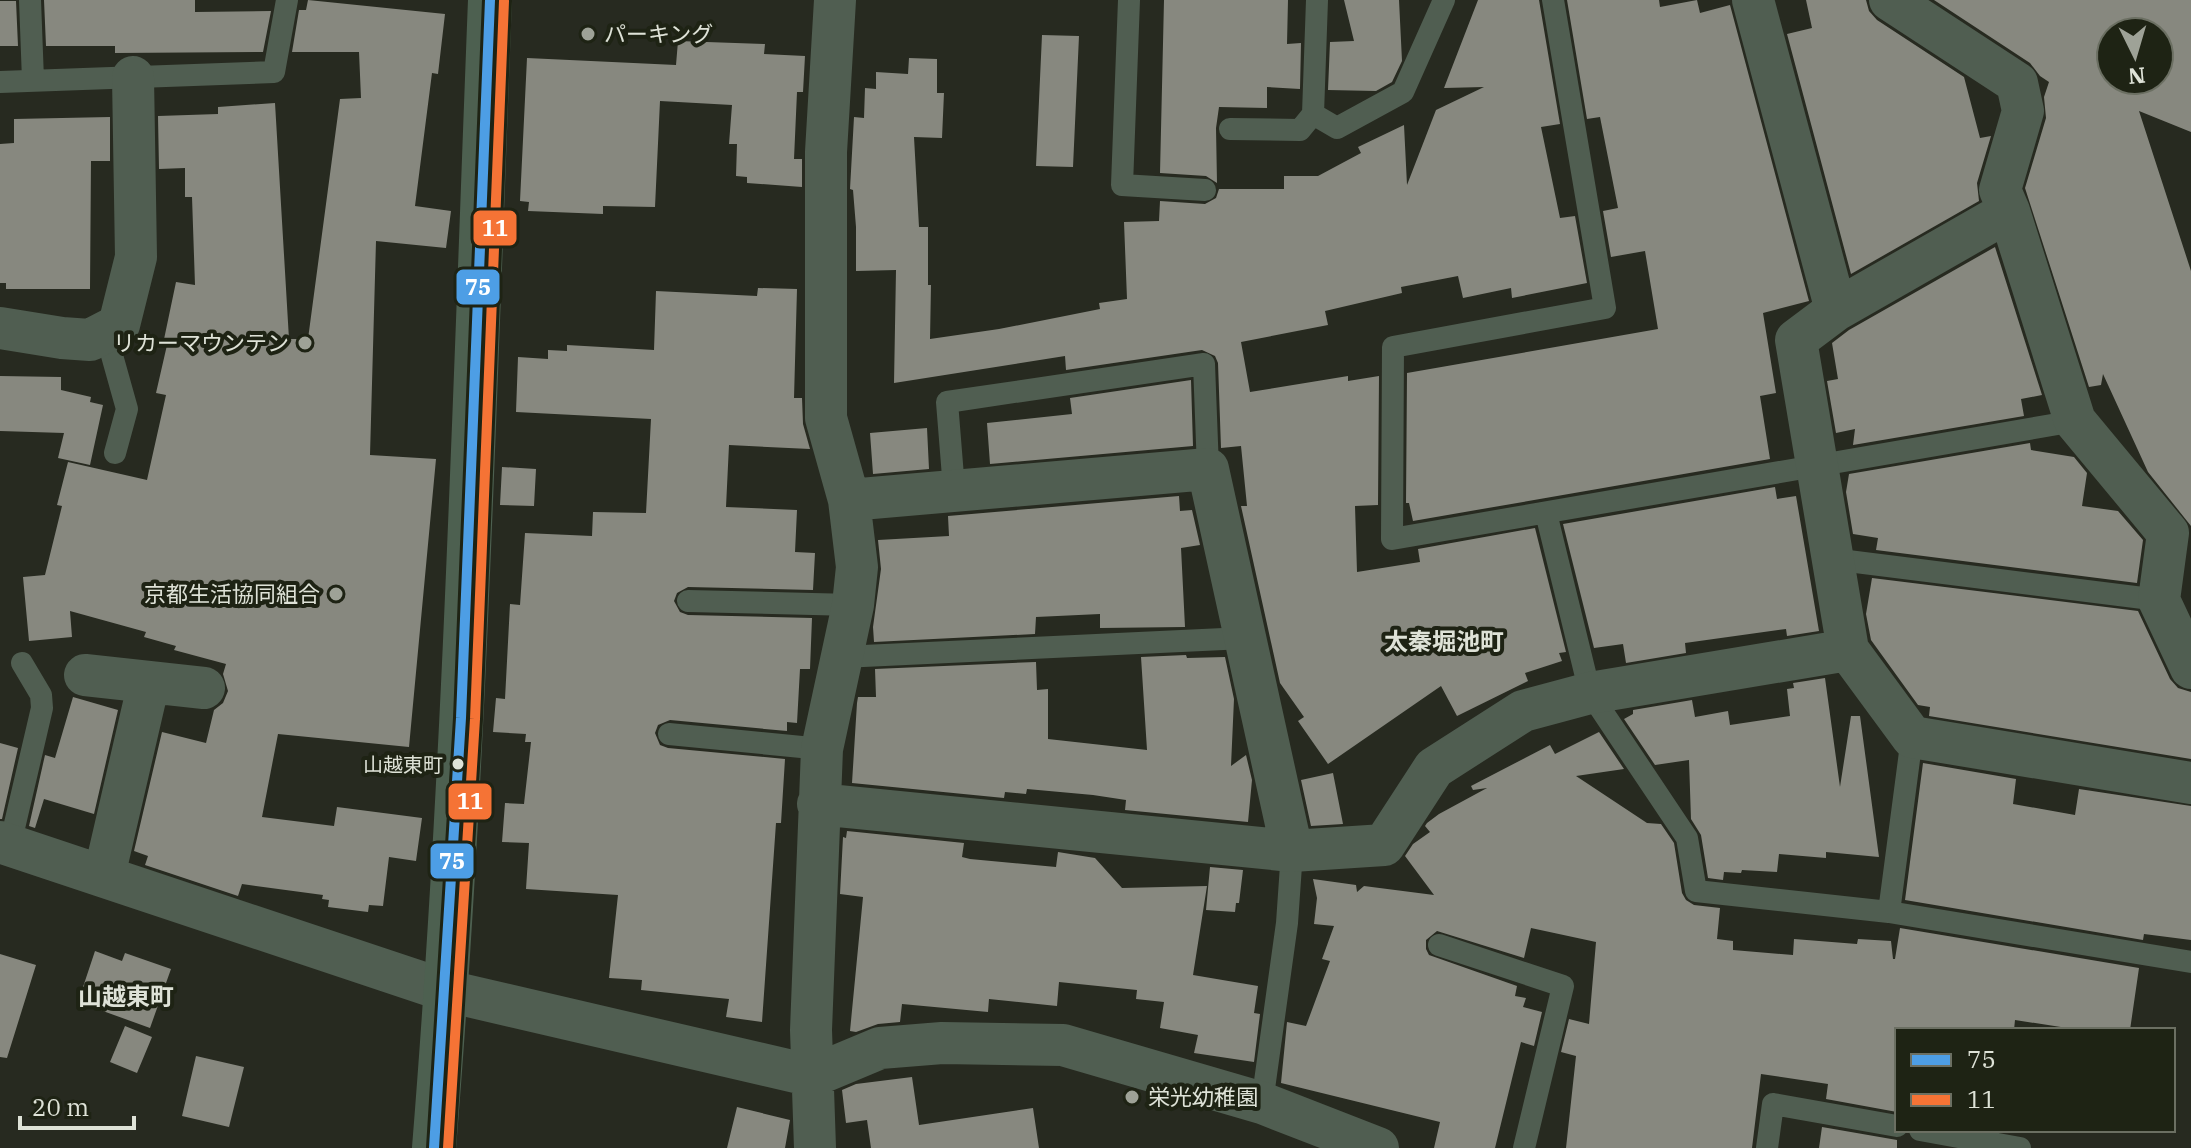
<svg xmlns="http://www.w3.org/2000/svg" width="2191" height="1148" font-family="'IBM Plex Serif','Noto Sans JP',serif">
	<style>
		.building { fill: #87887f; fill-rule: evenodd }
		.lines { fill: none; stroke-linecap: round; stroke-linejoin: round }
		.lane { stroke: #505e51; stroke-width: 22 }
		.street { stroke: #505e51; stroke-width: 42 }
		.secondary { stroke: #4d6050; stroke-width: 44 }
		.bus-1-casing { stroke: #1e2314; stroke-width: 16 }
		.bus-2-casing { stroke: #1e2314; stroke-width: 16 }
		.bus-1 { stroke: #4d9ee5; stroke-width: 10 }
		.bus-2 { stroke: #f57335; stroke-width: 10 }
		.poi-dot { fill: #9ea297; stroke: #1e2314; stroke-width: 3 }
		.bus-dot { fill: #dee2d7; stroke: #1e2314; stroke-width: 3 }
		.labels { text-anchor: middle; stroke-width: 8; stroke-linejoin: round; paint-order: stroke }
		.bus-label { font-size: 20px; fill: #dee2d7; stroke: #1e2314; text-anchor: end }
		.poi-label { font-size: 22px; fill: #dee2d7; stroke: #1e2314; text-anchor: start }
		.neighbourhood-label { font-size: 24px; font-weight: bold; fill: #dee2d7; stroke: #1e2314 }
		.line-badge { stroke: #1e2314; stroke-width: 3 }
		.badge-label { font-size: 22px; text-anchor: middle; font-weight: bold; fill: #fff }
	</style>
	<rect width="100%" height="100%" fill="#272a20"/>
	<path class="building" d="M44,0H195V12L271,11L263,52L115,53V46H46Z
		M308,0L445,14L438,74L432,73L415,206L451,211L446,248L376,241L370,455L436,459L409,747L278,734L262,817L334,826L337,807L422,818L416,861L389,857L383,906L369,905L368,912L328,907L329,900L322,899L323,895L242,884L238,896L145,865L148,856L134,851L162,732L206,743L214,710L223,703L228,691L223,674L226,664L174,650L176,646L144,637L146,632L70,611L72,637L29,641L23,577L45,575L62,506L57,505L68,462L147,480L166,395L156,393L167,345L163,344L176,282L195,285L192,197H185V168L159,169L158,116L218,114V107L275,103L289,339H308L340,99L361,98L359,52H292L299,10H306Z
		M1164,0H1288L1287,44L1301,43L1300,89L1267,87V108L1219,107L1216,128L1217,183L1206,176L1160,173Z
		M1344,0H1399L1402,61L1392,82L1376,91L1328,90L1330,42L1354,41Z
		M1478,0H1539L1560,124L1541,127L1560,218L1575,216L1587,283L1512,298L1511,288L1463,298L1458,276L1401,287L1402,293L1325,311L1328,325L1241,342L1250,392L1348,376V381L1379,376L1378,505L1355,506L1357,572L1420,562L1418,549L1535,528L1566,652L1559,653L1562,661L1525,673L1528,681L1457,716L1441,686L1328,764L1298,721L1304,717L1280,683L1241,506H1247L1241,446L1221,448L1218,363L1215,356L1202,350L1066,370L1065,356L894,383L896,270L856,271V227L853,190L850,189L854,117L864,118L865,88L876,89V72L908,74L909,58L937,59V93H944L942,138L914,137L919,227H928V285H931L930,339L999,329L1100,309L1099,303L1127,299L1124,222L1159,221L1160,201L1205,204L1216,198L1219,189H1284V176H1318L1361,153L1358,147L1404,125L1407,185L1436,110L1484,87L1444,88Z
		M1567,0H1659L1660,7L1697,0L1700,13L1730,5L1809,301L1763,313L1776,393L1760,396L1770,459L1413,521L1409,503H1406L1407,373L1658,329L1645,251L1611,257L1603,211L1618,208L1600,117L1587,119Z
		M1806,0H1866L1869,11L1877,20L1964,77L1980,138L1991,136L1977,183L1979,201L1851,274L1787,34L1812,28Z
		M1934,0H2191V132L2139,111L2191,271V526L2148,472L2103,374L2101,385L2089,387L2025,188L2046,118L2044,97L2049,82L2040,76L2030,63ZM2111,32H2159V80H2111Z
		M0,1H16L18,46H0Z
		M1042,35L1079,36L1073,167L1036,166Z
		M678,41L765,44L764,54L805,56L803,92H797L794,159H802V187L747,183V177L736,176L737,144H729L732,105L660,101L655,207L603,206V214L528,211L529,202L520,201L527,58L676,65Z
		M110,117V161H91L90,289H6V283H0V144L14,143V119Z
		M1995,247L2042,395L2021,399L2024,416L1853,445L1855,429L1836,433L1827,381L1838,379L1832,343L1849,330Z
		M758,288L797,289L794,398H802L803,424L810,449L729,445L726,507L797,510L795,552L815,553L813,590L688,587L677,593L674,601L680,612L688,615L812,618L810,669H800L797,723L787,722V731L670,720L658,725L655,733L660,745L668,748L785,759L781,823H776L762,1022L726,1017L729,999L641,990L642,980L609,978L618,895L526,889L529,843L502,842L505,803L524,804L531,742H525L526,734L493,732L496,698L505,699L510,604L520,605L525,533L592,536L593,512L646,513L651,419L516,412L518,357L548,359V350L567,351V345L654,350L656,291L757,296Z
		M0,376L61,377V390L91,397L90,402L103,405L90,465L58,458L64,433L0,431Z
		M1191,380L1193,446L990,464L987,423L1072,414L1070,398Z
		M927,428L929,469L873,474L870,433Z
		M2030,443L2031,450L2074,457L2087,473L2082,506L2118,511L2143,540L2137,583L1876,550L1878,538L1853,534L1846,492L1849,474Z
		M502,467L536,469L534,506L500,505Z
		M1775,487L1777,499L1796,496L1819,631L1787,636L1786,629L1685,643L1686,653L1626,663L1623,644L1594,648L1563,524Z
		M1179,496L1180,511L1192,510L1200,545L1181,548L1185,627L1100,628V614L1036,617L1035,634L874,642L873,627L881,569L878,540L949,536L948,516Z
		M1872,578L2138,611L2170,679L2178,688L2191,692V759L1929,716L1930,707L1918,705L1871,640L1866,614Z
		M1186,655L1187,658L1225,657L1234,699L1231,766L1246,755L1252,780L1248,822L1125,810L1126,800L1093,795L1027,789L1026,794L1005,792L1004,798L852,783L857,703L858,697H876L875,669L1036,662L1037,690L1048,689V739L1147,750L1141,657Z
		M1825,678L1840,787L1851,716H1860L1879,857L1826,852V858L1779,854L1777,872L1742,870L1741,873L1724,872L1723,880L1708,878L1701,835L1691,819L1689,760L1655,765L1624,719L1633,714V710L1692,700L1695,717L1728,711L1730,725L1790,716L1787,689L1794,688L1793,683Z
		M73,697L118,710L94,814L44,799L35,828L29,826L45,755L55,758Z
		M1599,732L1624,769L1576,776L1647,823L1661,824L1674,843L1682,893L1686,900L1694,905L1720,908L1717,939L1733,941V950L1793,955L1794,939L1857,944L1858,939L1891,941L1893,959H1895L1900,928L2139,968L2130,1030H2080L2015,1020L2014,1030H1897V1112L1826,1099L1828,1084L1761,1074L1752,1148H1566L1576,1056L1561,1052L1569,1019L1589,1024L1596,942L1531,928L1524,958L1437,931L1426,940V949L1429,955L1517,986L1515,996L1526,998L1523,1007L1542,1012L1534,1046L1521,1042L1495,1148H1434L1440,1122L1281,1083L1287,1022L1306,1026L1330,961L1322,959L1334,926L1314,924L1317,898L1313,879L1356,885L1357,892L1364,886L1434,895L1405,856L1413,844L1430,832L1425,826L1427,823L1439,814L1487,788L1473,790L1471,786L1550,745L1555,754Z
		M0,743L18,748L2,819H0Z
		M1923,763L2016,779L2013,804L2075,815L2079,789L2191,806V940L2144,934L2143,940L1905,900Z
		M1333,773L1343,824L1311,826L1301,780Z
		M847,831L964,843L962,857L970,859L1056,867L1058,852L1095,858L1122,888L1207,886L1193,975L1258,986L1254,1013L1260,1014L1254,1062L1194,1053L1198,1035L1160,1028L1164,1002L1136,999L1137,990L1059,982L1057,1006L989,999L988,1012L902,1004L900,1022L878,1024L856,1032L850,1031L863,897L840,894L843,837L846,838Z
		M1210,867L1243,870L1239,903H1236L1235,912L1206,910Z
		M95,951L122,961L125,953L171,969L150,1028L78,1002Z
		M0,954L36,965L7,1058L0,1057Z
		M125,1026L152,1037L137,1073L110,1062Z
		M196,1056L244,1067L229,1127L182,1116Z
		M912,1077L919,1125L1033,1108L1039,1148H871L867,1120L846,1123L842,1090L856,1084Z
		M737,1107L790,1120L785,1148H727Z
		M1822,1127L1897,1140V1148H1819Z"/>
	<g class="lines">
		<path class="lane" d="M30,0L33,80
			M1129,0L1122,185L1205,190
			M1317,0L1313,114L1337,128L1403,92L1444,0
			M1553,0L1605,308L1393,347L1392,539L2075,421
			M0,82L274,72L287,0
			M1230,129L1300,130L1313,114
			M106,334L127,409L115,453
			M954,489L947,402L1204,364L1208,469
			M1546,513L1590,693L1687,838L1696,891L1889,912L2191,962
			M1832,559L2159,600
			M688,601L853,605
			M842,657L1245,638
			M669,734L822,749
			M10,845L42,708L41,695L22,663
			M1889,912L1912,737
			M1439,945L1563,986L1524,1148
			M1262,1103L1287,923L1292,851
			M1920,1130L2020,1148
			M1767,1148L1773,1104L1897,1126"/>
		<path class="street" d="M1753,0L1836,310
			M1890,0L2017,83L2023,111L2000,190L2009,211L2075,421L2168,533L2159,600L2191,668
			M2009,211L1836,310L1796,340L1848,650L1912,737L2191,783
			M0,328L62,338L90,340L119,325L136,257L133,77
			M849,500L1208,469L1292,851
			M85,675L204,688
			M818,804L1292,851L1384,845L1434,768L1523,711L1590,693L1848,650
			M0,842L447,991L813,1076L880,1048L942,1043L1063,1045L1262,1103L1378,1148
			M104,876L149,682
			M815,1148L811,1030L822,749L853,605L857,567L849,500L826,418V152L835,0"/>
		<path class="secondary" d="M434,1148C465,766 475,383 490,0"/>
		<defs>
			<path id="bus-1" d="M434,1148L461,718L490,0"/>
			<path id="bus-2" d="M448,1148L475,719L504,1"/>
		</defs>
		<use href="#bus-1" class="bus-1-casing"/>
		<use href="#bus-2" class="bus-2-casing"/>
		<use href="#bus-1" class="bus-1"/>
		<use href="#bus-2" class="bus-2"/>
	</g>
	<g class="poi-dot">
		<circle cx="588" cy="34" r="8"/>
		<circle cx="305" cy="343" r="8"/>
		<circle cx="336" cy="594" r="8"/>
		<circle cx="1132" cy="1097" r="8"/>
	</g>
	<circle class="bus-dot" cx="458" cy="764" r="7"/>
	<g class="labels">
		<g class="bus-label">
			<text x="443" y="772">山越東町</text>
		</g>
		<g class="poi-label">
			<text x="604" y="42">パーキング</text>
			<text x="289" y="351" text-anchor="end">リカーマウンテン</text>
			<text x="320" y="602" text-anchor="end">京都生活協同組合</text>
			<text x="1148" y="1105">栄光幼稚園</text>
		</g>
		<g class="neighbourhood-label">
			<text x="1444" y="650">太秦堀池町</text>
			<text x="126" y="1005">山越東町</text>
		</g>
	</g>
	<g class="line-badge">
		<rect x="472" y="209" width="46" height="38" rx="8" fill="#f57335"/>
		<rect x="455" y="268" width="46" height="38" rx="8" fill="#4d9ee5"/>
		<rect x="447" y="782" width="46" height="39" rx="8" fill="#f57335"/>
		<rect x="429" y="842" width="46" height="38" rx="8" fill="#4d9ee5"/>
	</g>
	<g class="badge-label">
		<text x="495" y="236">11</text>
		<text x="478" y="295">75</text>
		<text x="470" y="809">11</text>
		<text x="452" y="869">75</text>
	</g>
	<rect x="1895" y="1028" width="280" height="104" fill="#1e2314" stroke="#6b6f62" stroke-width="2"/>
	<rect x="1911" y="1054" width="40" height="12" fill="#4d9ee5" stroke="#6b6f62" stroke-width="2"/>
	<text x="1967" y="1068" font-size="24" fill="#dee2d7">75</text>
	<rect x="1911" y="1094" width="40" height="12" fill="#f57335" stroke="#6b6f62" stroke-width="2"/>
	<text x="1967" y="1108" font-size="24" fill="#dee2d7">11</text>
	<g transform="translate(2135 56) rotate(175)"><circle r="38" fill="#1e2314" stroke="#6b6f62" stroke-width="2"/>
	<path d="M0-6L14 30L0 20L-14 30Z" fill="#9ea297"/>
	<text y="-12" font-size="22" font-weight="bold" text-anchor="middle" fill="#dee2d7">N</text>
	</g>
	<path d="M20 1116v12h114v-12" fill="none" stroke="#dee2d7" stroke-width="4"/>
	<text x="32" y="1116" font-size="24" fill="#dee2d7" stroke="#1e2314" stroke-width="6" paint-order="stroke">20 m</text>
</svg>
